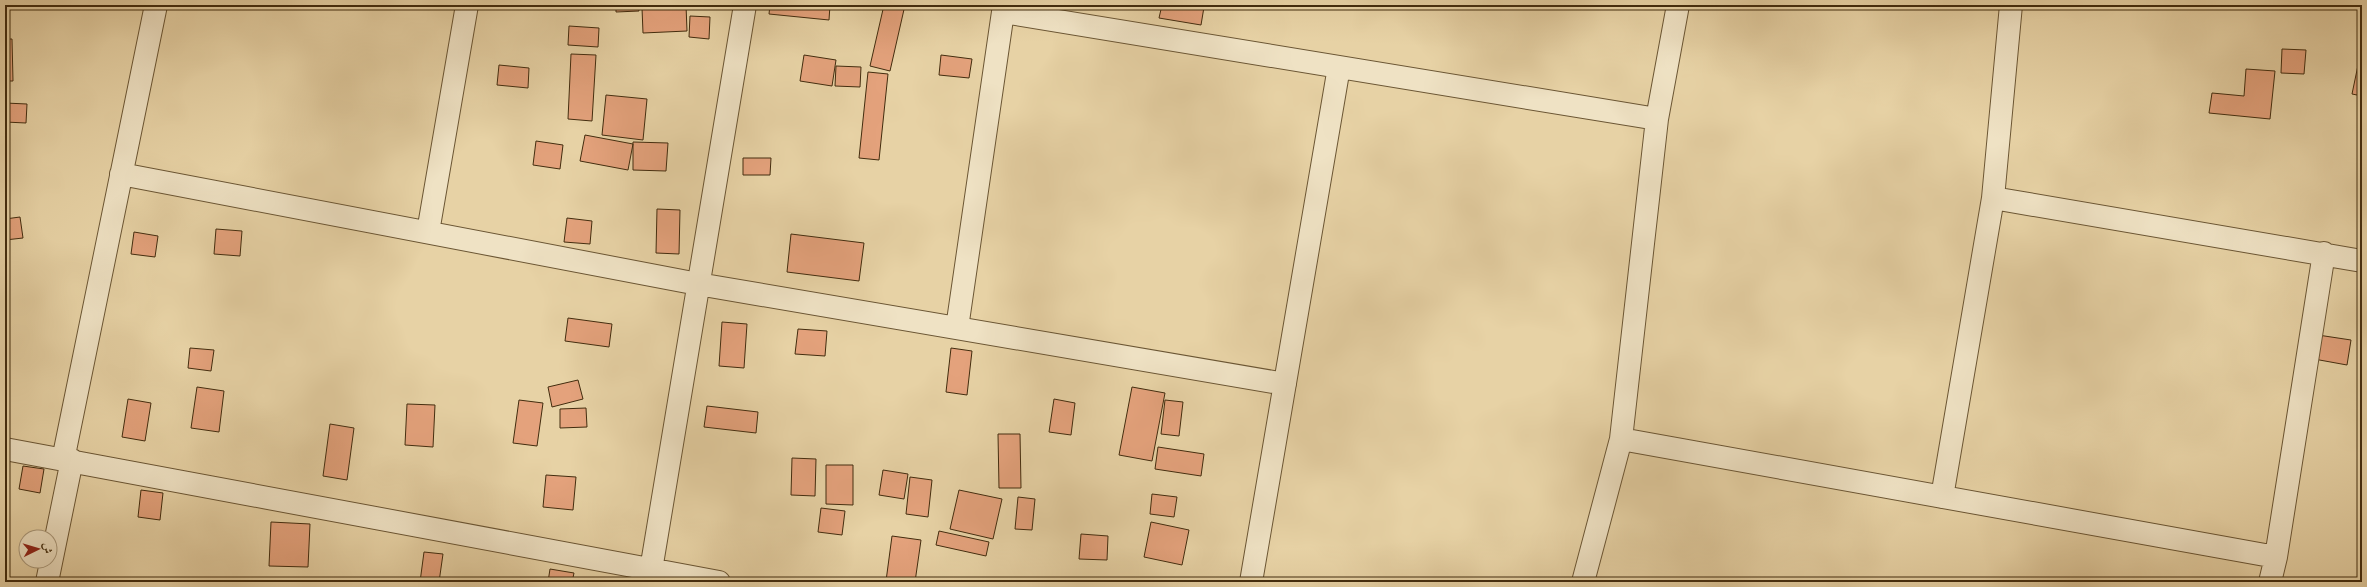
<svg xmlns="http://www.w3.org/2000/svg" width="2367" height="587" font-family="Alegreya,Amiri,serif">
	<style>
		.building { fill: #e4a27c; stroke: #422c0e }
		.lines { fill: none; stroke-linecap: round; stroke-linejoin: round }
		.minor-casing { stroke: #6b5634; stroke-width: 24 }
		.minor { stroke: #efe2c4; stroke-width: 22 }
	</style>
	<rect width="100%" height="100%" fill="#e7d2a5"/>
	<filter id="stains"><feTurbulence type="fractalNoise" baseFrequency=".005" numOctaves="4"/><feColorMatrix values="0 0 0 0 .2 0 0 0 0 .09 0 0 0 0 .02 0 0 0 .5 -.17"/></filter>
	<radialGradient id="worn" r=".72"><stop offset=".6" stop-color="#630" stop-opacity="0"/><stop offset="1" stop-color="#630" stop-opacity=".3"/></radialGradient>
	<path class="building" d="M616,5H638L639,11L616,12Z
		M686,5L687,31L643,33L642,8Z
		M770,5H830L829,20L769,14Z
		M884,5H905L890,71L870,66Z
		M1162,5L1204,7L1201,25L1159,18Z
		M690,16L710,17L709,39L689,37Z
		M569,26L599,28L598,47L568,45Z
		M5,39H12L13,81H5Z
		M2362,46V96L2352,94Z
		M2282,49L2306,50L2304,74L2281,73Z
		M571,54L596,55L592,121L568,119Z
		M804,55L836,60L832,86L800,81Z
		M941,55L972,59L969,78L939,75Z
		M499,65L529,68L528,88L497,85Z
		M836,66L861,67L860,87L835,86Z
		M2246,69L2275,71L2270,119L2209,113L2212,93L2244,96Z
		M868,72L888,74L879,160L859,158Z
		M606,95L647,99L643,140L602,135Z
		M5,103L27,104L26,123L5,122Z
		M585,135L633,144L628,170L580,161Z
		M536,141L563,145L560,169L533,165Z
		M633,142L668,143L666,171L633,170Z
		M743,158H771L770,175H743Z
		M657,209L680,210L679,254L656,253Z
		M20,217L23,238L5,240V219Z
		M567,218L592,221L590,244L564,242Z
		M216,229L242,231L240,256L214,254Z
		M134,232L158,236L155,257L131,254Z
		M791,234L864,243L859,281L787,272Z
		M568,318L612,324L609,347L565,341Z
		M722,322L747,324L744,368L719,366Z
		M798,329L827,331L825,356L795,354Z
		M2318,335L2351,340L2347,365L2314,359Z
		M190,348L214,350L211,371L188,368Z
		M951,348L972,351L967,395L946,392Z
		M578,380L583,399L552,407L548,387Z
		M197,387L224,391L219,432L191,428Z
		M1132,387L1165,393L1152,461L1119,455Z
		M128,399L151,403L145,441L122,437Z
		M1054,399L1075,403L1071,435L1049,432Z
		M519,400L543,403L537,446L513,443Z
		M1165,400L1183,402L1179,436L1161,434Z
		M407,404L435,405L433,447L405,445Z
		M707,406L758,412L756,433L704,427Z
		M586,408L587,427L560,428V409Z
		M330,424L354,428L347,480L323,476Z
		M998,434H1020L1021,488H999Z
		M1158,447L1204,454L1201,476L1155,469Z
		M792,458L816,459L815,496L791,495Z
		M826,465H853V505L826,504Z
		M23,466L44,469L40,493L19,489Z
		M883,470L908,474L904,499L879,495Z
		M546,475L576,477L573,510L543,507Z
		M910,477L932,480L928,517L906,514Z
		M141,490L163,493L160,520L138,517Z
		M959,490L1002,499L993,539L950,529Z
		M1152,494L1177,497L1174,517L1150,514Z
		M1018,497L1035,499L1032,530L1015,529Z
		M821,508L845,511L842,535L818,532Z
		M271,522L310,524L308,567L269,566Z
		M1151,522L1189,530L1182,565L1144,557Z
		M939,531L989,542L986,556L936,545Z
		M1081,534L1108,536L1107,560L1079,559Z
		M892,536L921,540L915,582L886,581Z
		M424,552L443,554L439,582H420Z
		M550,569L574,573L572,582H548Z"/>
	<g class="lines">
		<defs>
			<path id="minor" d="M1003,12L1657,119
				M121,174L698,284L1285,384
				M1993,198L2362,261
				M428,232L467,5
				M957,328L1004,5
				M1621,439L2276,557
				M5,449L719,582
				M63,460L156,5
				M1942,497L1993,198L2011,5
				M47,582L72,460
				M649,582L745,5
				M1251,582L1339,67
				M1583,582L1621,439L1657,119L1678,5
				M2270,582L2276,557L2324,253"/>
		</defs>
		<use href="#minor" class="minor-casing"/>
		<use href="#minor" class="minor"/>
	</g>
	<rect width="2367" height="587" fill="none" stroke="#e7d2a5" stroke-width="20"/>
	<rect x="6" y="6" width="2355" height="575" fill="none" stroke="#422c0e" stroke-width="2"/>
	<rect x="10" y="10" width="2347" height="567" fill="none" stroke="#422c0e"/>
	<g transform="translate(38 549) rotate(85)"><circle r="19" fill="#efe2c4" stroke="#aa997b"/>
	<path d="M0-3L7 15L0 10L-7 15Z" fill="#8f2418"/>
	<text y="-6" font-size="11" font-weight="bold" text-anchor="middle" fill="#422c0e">ش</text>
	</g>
	<rect width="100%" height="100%" filter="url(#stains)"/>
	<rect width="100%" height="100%" fill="url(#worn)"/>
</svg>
